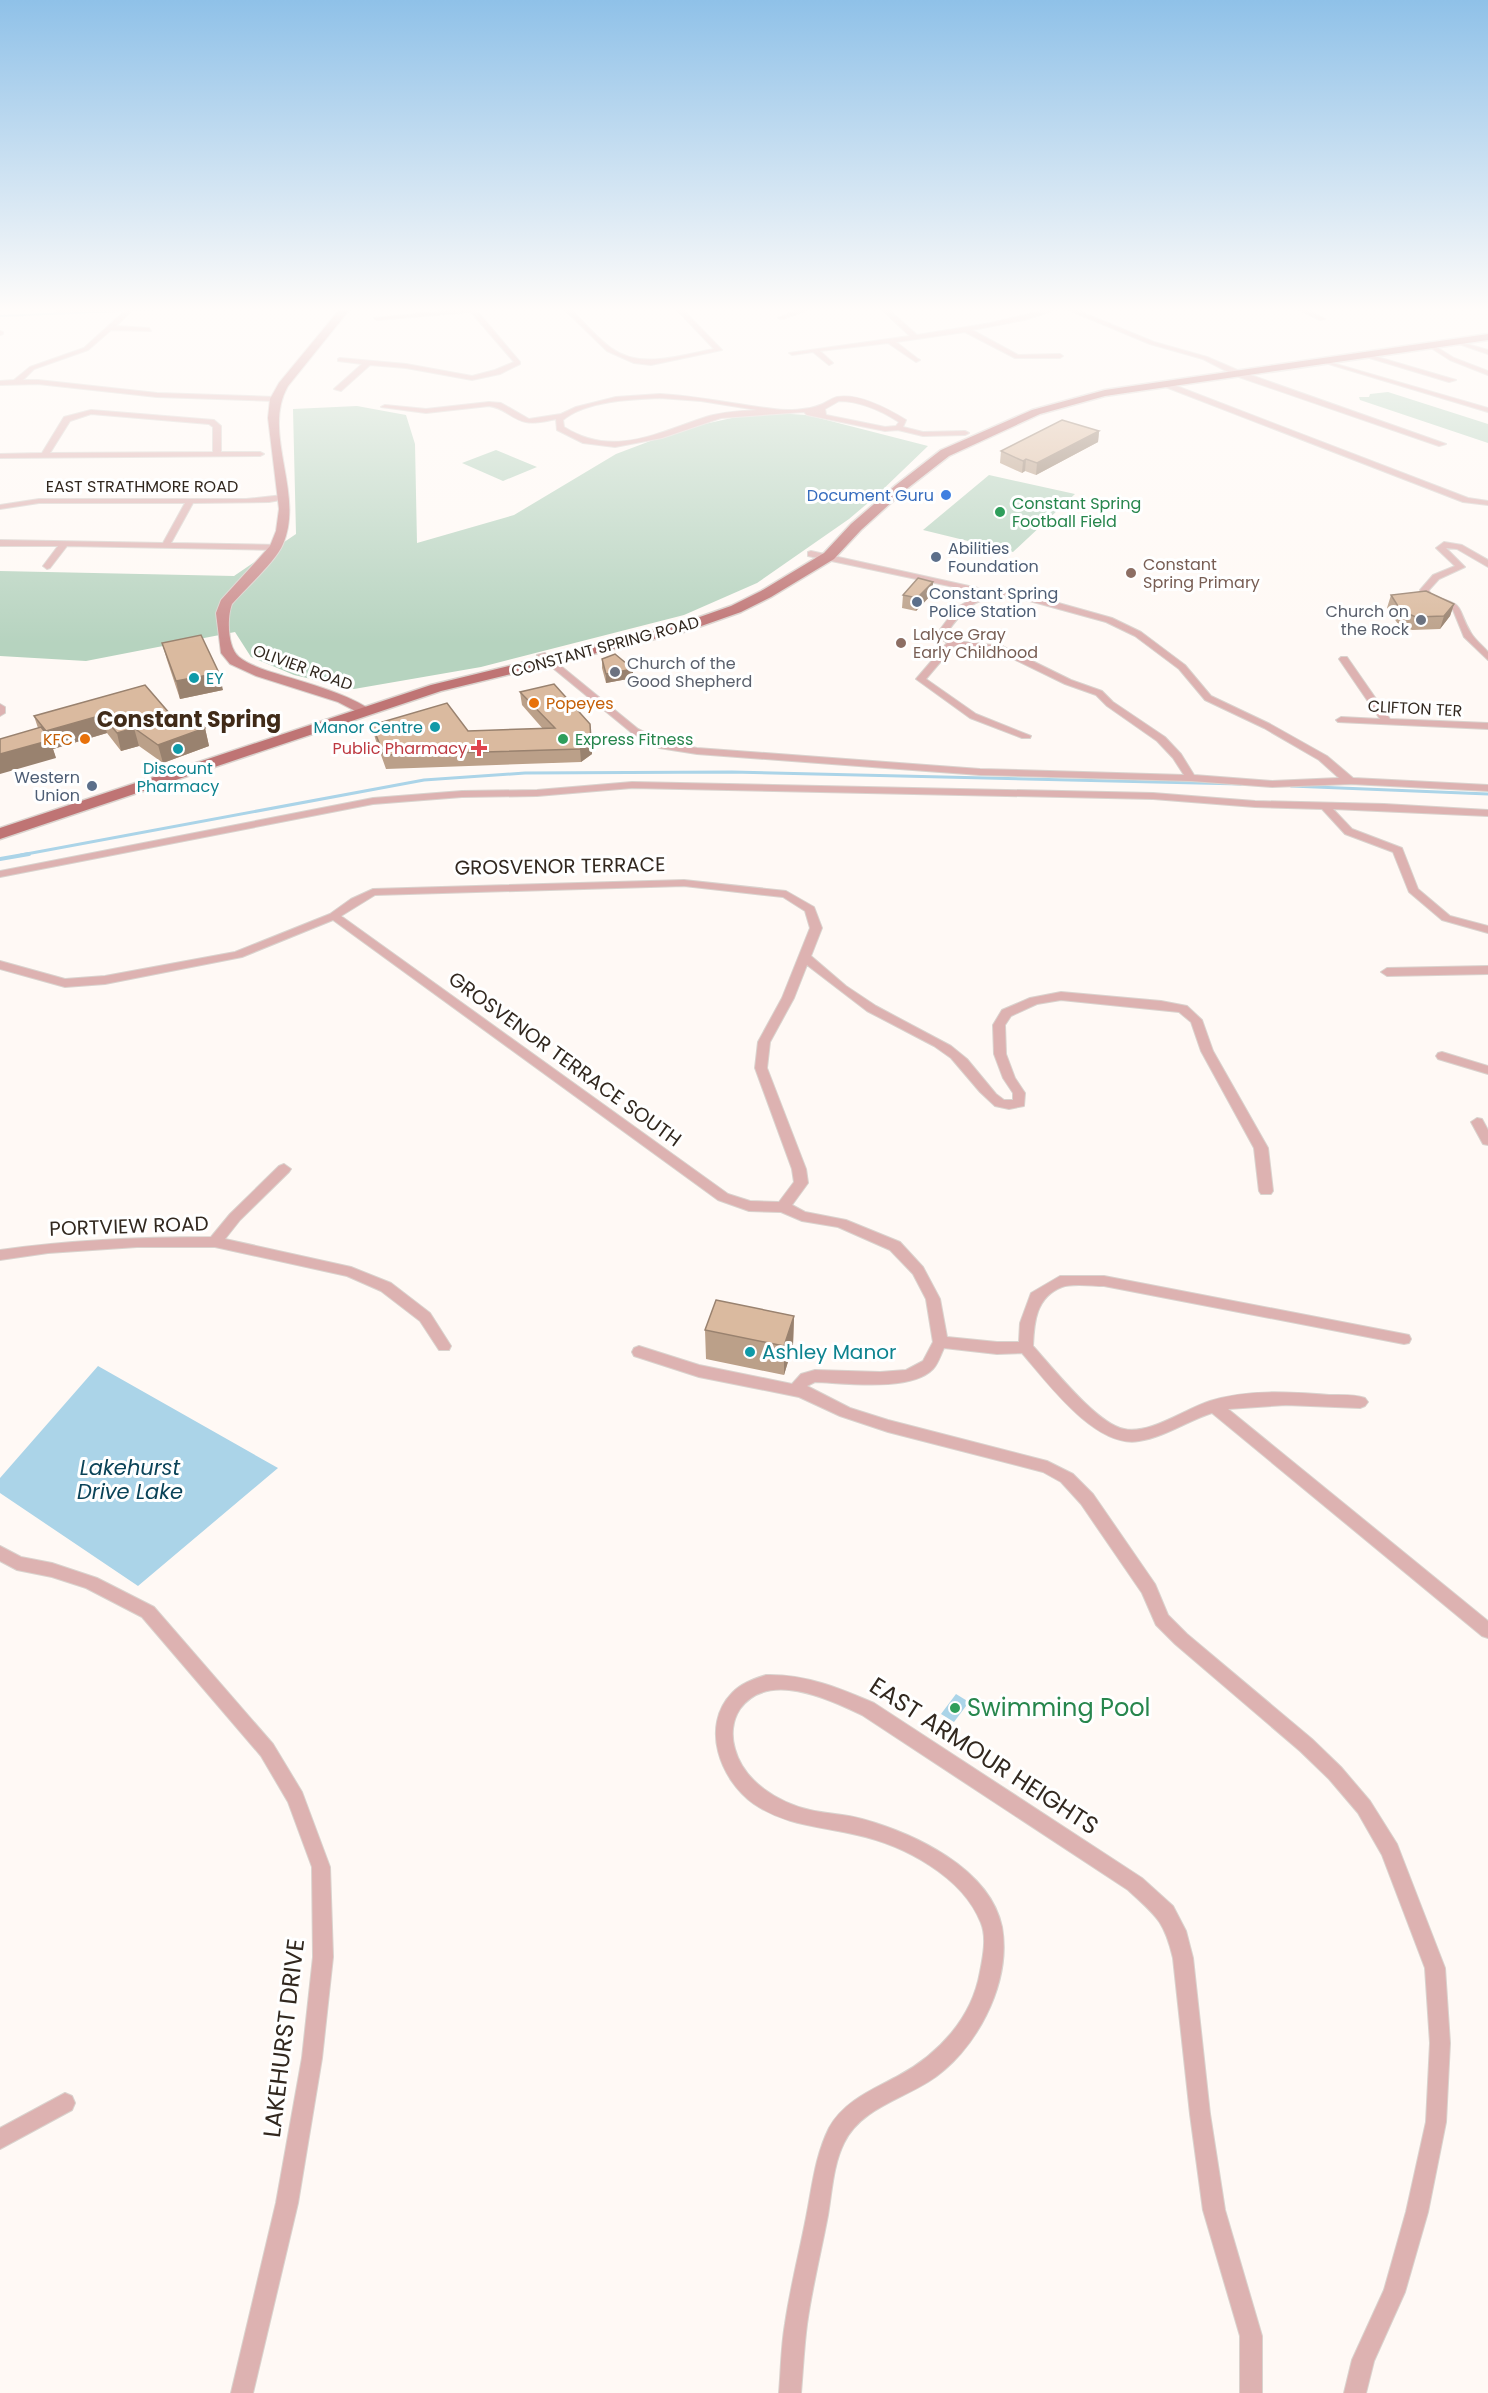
<svg xmlns="http://www.w3.org/2000/svg" width="1488" height="2393" font-family="Poppins,sans-serif">
	<style>
		.green { fill: #b6d3bf }
		.water { fill: #abd4e8 }
		.lines { fill: none; stroke-linecap: round; stroke-linejoin: round }
		.stream-far2 { stroke: #abd4e8; stroke-width: 2 }
		.stream-far1 { stroke: #abd4e8; stroke-width: 3 }
		.stream { stroke: #abd4e8; stroke-width: 4 }
		.minor-casing { stroke: #dad3ce; stroke-width: 2 }
		.secondary-casing { stroke: #dad3ce; stroke-width: 2 }
		.primary-casing { stroke: #dad3ce; stroke-width: 3 }
		.minor { fill: #ddb2b1; fill-rule: evenodd }
		.secondary { fill: #cc8e8e; fill-rule: evenodd }
		.primary { fill: #bf7474; fill-rule: evenodd }
		.wall { fill: #bba089 }
		.shaded-wall { fill: #99826f }
		.building { fill: #daba9f; stroke: #99826f; stroke-width: 1.5 }
		.shop-dot { fill: #3f7fe0; stroke: #fff; stroke-width: 2 }
		.leisure-dot { fill: #2e9e5b; stroke: #fff; stroke-width: 2 }
		.service-dot { fill: #5c6f8a; stroke: #fff; stroke-width: 2 }
		.education-dot { fill: #8d6e63; stroke: #fff; stroke-width: 2 }
		.worship-dot { fill: #6b7280; stroke: #fff; stroke-width: 2 }
		.culture-dot { fill: #0f9aa8; stroke: #fff; stroke-width: 2 }
		.food-dot { fill: #e8710a; stroke: #fff; stroke-width: 2 }
		.health-dot { fill: #e0444e; stroke: #fff; stroke-width: 2 }
		.labels { text-anchor: middle; stroke-width: 6; stroke-linejoin: round; paint-order: stroke }
		.far-street-label { font-size: 16px; fill: #32281f; stroke: #fff }
		.far-shop-label { font-size: 16px; fill: #366cbe; stroke: #fff; text-anchor: end }
		.far-leisure-label { font-size: 16px; fill: #27864d; stroke: #fff; text-anchor: start }
		.far-service-label { font-size: 16px; fill: #4e5e75; stroke: #fff; text-anchor: start }
		.far-education-label { font-size: 16px; fill: #785e54; stroke: #fff; text-anchor: start }
		.far-worship-label { font-size: 16px; fill: #5b616d; stroke: #fff; text-anchor: end }
		.far-culture-label { font-size: 16px; fill: #0d838f; stroke: #fff; text-anchor: start }
		.far-food-label { font-size: 16px; fill: #c56008; stroke: #fff; text-anchor: start }
		.far-health-label { font-size: 16px; fill: #be3a42; stroke: #fff; text-anchor: end }
		.street-label { font-size: 20px; fill: #32281f; stroke: #fff }
		.culture-label { font-size: 20px; fill: #0d838f; stroke: #fff; text-anchor: start }
		.water-label { font-size: 21px; font-style: italic; fill: #0a4358; stroke: #fff }
		.far-district-label { font-size: 22px; font-weight: bold; fill: #402b19; stroke: #fff }
		.near-leisure-label { font-size: 24px; fill: #27864d; stroke: #fff; text-anchor: start }
		.near-street-label { font-size: 24px; fill: #32281f; stroke: #fff }
	</style>
	<rect width="100%" height="100%" fill="#fff9f5"/>
	<path class="green" d="M1388,392L1488,424V443L1360,400L1359,397H1369L1370,394Z
		M357,406L406,415L415,444L417,543L514,515L616,454L682,429L759,412L807,415L928,446L875,497L849,519L757,583L684,615L481,667L354,689L294,675L251,657L235,632L86,661L0,656V571L234,576L296,534L293,409Z
		M496,450L537,467L503,481L462,463Z
		M989,475L1075,494L1013,552L923,530Z"/>
	<path class="water" d="M98,1366L278,1468L138,1586L0,1493V1478Z
		M956,1694L969,1702L954,1722L941,1714Z"/>
	<g class="lines">
		<path class="stream-far2" d="M135,310L158,309
			M0,316L122,311"/>
		<path class="stream-far1" d="M1291,786L1488,794
			M21,855L424,780L525,773L732,772L1241,784"/>
		<path class="stream" d="M0,859L29,854"/>
		<defs>
			<path id="minor" d="M59,309H123L120,311L57,312Z
				M127,309H134L116,326L149,328L151,331L111,330L88,350L34,369L23,380H38L157,393L275,397L279,399L275,401L157,397L38,384L0,385V381L14,380L30,367L84,348Z
				M465,309H480L477,311L520,362V364L500,374L472,380L406,368L370,365L341,391L334,389L362,364L338,361V359L340,358L406,364L472,376L495,370L514,362L471,312L377,320L374,318Z
				M564,309H570C583,321 596,337 611,348C641,370 680,355 714,349L676,309H682L722,350L651,365L634,363L607,351Z
				M801,309H810L783,319L778,318Z
				M881,309H888L917,335L991,323L1049,309H1059L1024,320L972,330L1018,355L1060,354L1063,356L1060,358H1015L965,332L896,342L918,359L920,360L916,362L888,343L820,351L833,363L829,365L813,352L792,355L789,353L910,336Z
				M1066,309H1074L1154,342L1207,357L1242,372L1446,444L1439,446L1236,376L1203,359L1150,344Z
				M1297,309H1305L1325,319L1320,320Z
				M0,331L3,332V334L0,335Z
				M1453,340L1488,350V354L1453,342Z
				M1430,343L1454,358L1488,371V375L1450,360L1428,346Z
				M1363,354H1367L1456,380L1449,382L1363,356Z
				M1322,360L1488,408V412L1322,362Z
				M1166,382L1468,498L1488,501V505L1463,502L1163,386V382Z
				M660,394C699,396 737,405 774,409C786,411 809,410 820,405C826,403 830,399 837,397C859,393 888,409 906,420L903,427L923,432L965,431L969,433L965,435L923,436L898,430L885,431L807,415L804,412L721,418L662,438L615,447L583,443L557,430L556,419C546,421 535,424 526,422C511,419 505,408 489,406L426,413L381,407L385,405L426,409L489,402L501,403L529,419L561,414L576,407L616,397ZM660,398L701,401L757,410C740,411 722,412 706,417C657,433 613,458 564,427L563,420C585,401 632,399 660,398ZM839,401C860,401 882,411 899,422L896,426L885,427L826,415L825,409Z
				M91,410L214,420L221,426V452H260L264,454L260,456L0,458V454L42,453L64,417ZM91,414L209,424L213,427V452L50,453L70,421Z
				M283,495L287,497L286,499L269,502L193,503L171,543L279,545L280,547L276,550L67,546L50,568L47,569L43,566L58,546H0V540L163,543L185,503H39L0,509V505L39,499H246Z
				M1444,542L1462,545L1488,560V567L1457,549L1446,548L1465,567L1439,579L1429,590L1431,596C1468,605 1455,606 1471,633C1475,640 1483,646 1488,652V660L1464,637L1453,610L1423,598L1420,590L1433,575L1455,566L1436,548Z
				M811,551L996,592L1030,595L1112,618L1141,632L1185,665L1211,696L1270,724L1327,756L1353,778L1488,785V791L1351,784L1272,787L1191,781L980,775L697,754L659,748L632,733L537,655L545,653L638,729L666,743L697,748L980,769L1184,775L1173,758L1157,741L1107,706L1096,695L1065,684L997,651L954,646L926,679L976,714L1031,736L1030,738H1022L970,718L916,679L947,643L936,635L956,608L982,593L808,556V552ZM1000,597L1026,600L1106,622L1135,636L1179,669L1205,700L1264,728L1319,760L1339,778L1272,781L1194,775L1181,754L1165,737L1113,702L1102,691L1071,680L1002,646L955,641L946,634C961,613 972,598 1000,597Z
				M1341,657H1347L1390,719L1488,723V729L1338,722L1336,720L1341,717L1380,719L1339,659Z
				M0,704L5,707V713L0,716Z
				M632,782L1153,793L1255,801L1384,804L1488,810V816L1333,809L1352,829L1402,848L1418,889L1450,916L1488,926V933L1442,920L1409,892L1393,852L1345,834L1322,809L1255,807L1153,799L632,788L537,796L462,797L373,804L0,877V871L373,798L462,791L537,790Z
				M684,880L786,891L814,907L822,928L811,956L846,986L876,1006L951,1046L967,1059L996,1094L1004,1100H1013V1093L1003,1078L994,1054L993,1025L1002,1010L1030,998L1061,992L1161,1001L1187,1006L1202,1020L1213,1051L1268,1148L1273,1191L1271,1194H1261L1259,1191L1254,1148L1201,1051L1191,1022L1179,1012L1061,1000L1037,1004L1011,1016L1005,1025L1006,1054L1015,1078L1025,1093L1024,1106L1009,1109L995,1106L980,1092L951,1058L934,1046L867,1011L807,965L794,998L770,1042L767,1068L806,1169L808,1183L792,1205L805,1212L846,1220L900,1242L923,1267L940,1299L947,1337L997,1342H1019L1020,1323L1031,1293L1060,1276H1104L1404,1334L1409,1335L1411,1339L1409,1343L1404,1344L1104,1286C1092,1286 1073,1283 1062,1287C1036,1297 1034,1322 1033,1346C1052,1367 1097,1424 1124,1429C1149,1435 1185,1409 1210,1401C1248,1389 1290,1392 1329,1395C1341,1395 1354,1394 1365,1398L1368,1402L1365,1406L1360,1408L1286,1405L1228,1409L1488,1621V1638L1482,1636L1212,1413C1187,1421 1165,1437 1139,1441C1096,1449 1047,1382 1022,1353L997,1354L944,1348C941,1354 938,1364 933,1369C911,1392 845,1383 815,1382L807,1386L850,1408L888,1420L1047,1461L1073,1474L1093,1494L1155,1584L1168,1615L1187,1634L1312,1739L1341,1767L1370,1801L1397,1844L1445,1968L1450,2043L1446,2122L1428,2212L1405,2292L1374,2361L1366,2393H1344L1352,2360L1384,2290L1406,2212L1426,2122L1430,2043L1425,1968L1382,1855L1358,1813L1329,1779L1300,1751L1175,1644L1156,1625L1142,1593L1081,1504L1061,1482L1043,1472L888,1432L840,1416L799,1397L699,1377L634,1356L632,1352L634,1348L639,1346L699,1365L792,1384L801,1374L815,1370L880,1372L906,1370L923,1361L933,1342L926,1299L913,1274L890,1250L838,1227L802,1221L781,1212L749,1211L718,1200L333,920L242,957L105,984L65,987L0,969V961L65,979L105,976L235,952L330,914L351,899L373,889ZM684,886L783,897L805,911L810,928L782,998L758,1042L755,1068L792,1169L794,1182L779,1202L750,1201L728,1194L341,916L375,895Z
				M1488,966V974L1387,976L1381,972L1387,968Z
				M1442,1052L1488,1066V1074L1438,1059L1436,1056L1438,1053Z
				M1477,1118L1482,1119L1488,1130V1145L1483,1144L1471,1122Z
				M284,1164L291,1169L289,1172L240,1220L225,1239L351,1267L391,1283L430,1313L451,1346L449,1350H439L420,1321L381,1291L347,1276L215,1247H137L48,1253L0,1260V1250C70,1240 140,1237 211,1237L230,1214L279,1166Z
				M0,1546L21,1557L52,1563L97,1578L154,1607L273,1744L302,1792L330,1867L333,1957L322,2058L298,2203L253,2393H231L276,2203L302,2058L313,1957L312,1867L288,1802L261,1756L142,1617L86,1588L52,1577L17,1570L0,1561Z
				M766,1675C805,1674 839,1688 874,1703L1142,1878L1173,1906L1186,1931L1193,1958L1210,2114L1225,2210L1262,2336V2393H1240V2336L1203,2210L1190,2114L1173,1958C1164,1920 1156,1916 1128,1890L862,1715C828,1699 768,1670 740,1709C732,1721 731,1736 735,1749C744,1782 779,1803 810,1810C827,1814 845,1814 862,1819C913,1833 990,1868 1002,1927C1012,1984 975,2053 928,2082C899,2100 860,2110 844,2143C833,2165 832,2192 828,2215C821,2252 812,2288 807,2324C804,2347 803,2370 801,2393H779C781,2370 781,2347 785,2324C790,2289 799,2254 806,2218C812,2188 815,2156 829,2128C844,2101 872,2090 898,2076C939,2054 972,2018 980,1972C983,1957 987,1937 981,1923C963,1876 903,1845 857,1835C820,1826 787,1826 754,1804C720,1780 700,1726 732,1693C741,1683 754,1679 766,1675Z
				M65,2093L72,2096L75,2103L72,2110L0,2149V2128Z"/>
			<path id="secondary" d="M340,309H350L288,386C261,433 305,493 283,544C276,561 245,589 232,604C227,617 227,647 239,657C250,666 268,671 281,675C311,684 341,692 368,708L370,711L363,715L338,702L256,676L230,664L221,653L216,613L221,600L270,546L276,531L279,509L268,418L270,399L279,383Z"/>
			<path id="primary" d="M1488,334V340L1105,396L1040,414L949,456L904,491L861,530L834,559L771,597L741,612L687,631L441,691L0,839V828L431,685L677,625L731,606L761,591L824,553L851,524L896,485L941,450L1032,410L1105,390Z"/>
		</defs>
		<use href="#minor" class="minor-casing"/>
		<use href="#secondary" class="secondary-casing"/>
		<use href="#primary" class="primary-casing"/>
		<use href="#minor" class="minor"/>
		<use href="#secondary" class="secondary"/>
		<use href="#primary" class="primary"/>
	</g>
	<path class="wall" d="M1099,431L1098,442L1036,475L1025,471L1022,473L1000,463L1001,451Z
		M933,582L932,594L916,611L902,608L903,595Z
		M1391,595L1454,604L1450,616L1440,629L1412,630L1398,624L1387,608Z
		M162,643L223,690L180,699L167,660Z
		M602,659L633,669V678L606,683L602,668Z
		M145,685L177,722L205,728L209,746L163,763L139,746L121,751L107,733L53,749L56,758L38,728L34,716Z
		M520,692L590,724L592,754L581,762L386,769L375,738L372,725L468,731L543,729L522,705Z
		M794,1316L793,1345L784,1375L706,1359L705,1330Z"/>
	<path class="shaded-wall" d="M1099,431L1098,442L1036,475L1037,463Z
		M1026,459L1025,471L1022,473L1023,461Z
		M933,582L932,594L916,611L917,598Z
		M1454,604L1450,616L1440,629L1444,616Z
		M633,669V678L606,683V674Z
		M219,673L223,690L180,699L176,681Z
		M102,715L107,733L53,749L56,758L0,774V754L49,740L46,731Z
		M134,728L139,746L121,751L117,733Z
		M205,728L209,746L163,763L158,745Z
		M591,740L592,754L581,762L580,749Z
		M794,1316L793,1345L784,1375V1346Z"/>
	<path class="building" d="M1062,420L1099,431L1037,463L1026,459L1023,461L1001,451Z
		M918,578L933,582L917,598L903,595Z
		M1426,591L1454,604L1444,616L1416,617L1401,611L1391,595Z
		M201,635L219,673L176,681L162,643Z
		M615,654L633,669L606,674L602,659Z
		M554,684L590,724L591,740L580,749L384,755L372,725L447,703L468,731L555,728L520,692Z
		M145,685L177,722L194,716L205,728L158,745L134,728L117,733L102,715L46,731L34,716Z
		M41,727L51,740L0,754V739Z
		M716,1300L794,1316L784,1346L705,1330Z"/>
	<linearGradient id="sky" x2="0" y2="1"><stop stop-color="#8fc1e8"/><stop offset="0.48" stop-color="#fffcfa"/><stop offset="1" stop-color="#fffcfa" stop-opacity="0"/></linearGradient>
	<rect width="1488" height="644" fill="url(#sky)"/>
	<circle class="shop-dot" cx="946" cy="495" r="6"/>
	<g class="leisure-dot">
		<circle cx="1000" cy="512" r="6"/>
		<circle cx="563" cy="739" r="6"/>
		<circle cx="955" cy="1708" r="6"/>
	</g>
	<g class="service-dot">
		<circle cx="936" cy="557" r="6"/>
		<circle cx="917" cy="602" r="6"/>
		<circle cx="92" cy="786" r="6"/>
	</g>
	<g class="education-dot">
		<circle cx="1131" cy="573" r="6"/>
		<circle cx="901" cy="643" r="6"/>
	</g>
	<g class="worship-dot">
		<circle cx="1421" cy="620" r="6"/>
		<circle cx="615" cy="672" r="6"/>
	</g>
	<g class="culture-dot">
		<circle cx="194" cy="678" r="6"/>
		<circle cx="435" cy="727" r="6"/>
		<circle cx="178" cy="749" r="6"/>
		<circle cx="750" cy="1352" r="6"/>
	</g>
	<g class="food-dot">
		<circle cx="534" cy="703" r="6"/>
		<circle cx="85" cy="739" r="6"/>
	</g>
	<path class="health-dot" d="M476 739h6v6h6v6h-6v6h-6v-6h-6v-6h6z"/>
	<g class="labels">
		<g class="far-street-label">
			<text x="142" y="492">EAST STRATHMORE ROAD</text>
			<text transform="translate(605 646) rotate(-15)" y="6">CONSTANT SPRING ROAD</text>
			<text transform="translate(303 667) rotate(20)" y="6">OLIVIER ROAD</text>
			<text transform="translate(1415 708) rotate(3)" y="6">CLIFTON TER</text>
		</g>
		<g class="far-shop-label">
			<text x="934" y="501">Document Guru</text>
		</g>
		<g class="far-leisure-label">
			<text x="1012" y="509">Constant Spring<tspan x="1012" dy="18">Football Field</tspan></text>
			<text x="575" y="745">Express Fitness</text>
		</g>
		<g class="far-service-label">
			<text x="948" y="554">Abilities<tspan x="948" dy="18">Foundation</tspan></text>
			<text x="929" y="599">Constant Spring<tspan x="929" dy="18">Police Station</tspan></text>
			<text x="80" y="783" text-anchor="end">Western<tspan x="80" dy="18">Union</tspan></text>
		</g>
		<g class="far-education-label">
			<text x="1143" y="570">Constant<tspan x="1143" dy="18">Spring Primary</tspan></text>
			<text x="913" y="640">Lalyce Gray<tspan x="913" dy="18">Early Childhood</tspan></text>
		</g>
		<g class="far-worship-label">
			<text x="1409" y="617">Church on<tspan x="1409" dy="18">the Rock</tspan></text>
			<text x="627" y="669" text-anchor="start">Church of the<tspan x="627" dy="18">Good Shepherd</tspan></text>
		</g>
		<g class="far-culture-label">
			<text x="206" y="684">EY</text>
			<text x="423" y="733" text-anchor="end">Manor Centre</text>
			<text x="178" y="774" text-anchor="middle">Discount<tspan x="178" dy="18">Pharmacy</tspan></text>
		</g>
		<g class="far-food-label">
			<text x="546" y="709">Popeyes</text>
			<text x="73" y="745" text-anchor="end">KFC</text>
		</g>
		<g class="far-health-label">
			<text x="467" y="754">Public Pharmacy</text>
		</g>
		<g class="street-label">
			<text transform="translate(560 866) rotate(-1)" y="7">GROSVENOR TERRACE</text>
			<text transform="translate(565 1059) rotate(36)" y="7">GROSVENOR TERRACE SOUTH</text>
			<text transform="translate(129 1226) rotate(-2)" y="7">PORTVIEW ROAD</text>
		</g>
		<g class="culture-label">
			<text x="762" y="1359">Ashley Manor</text>
		</g>
		<g class="water-label">
			<text x="130" y="1475">Lakehurst<tspan x="130" dy="24">Drive Lake</tspan></text>
		</g>
		<g class="far-district-label">
			<text x="189" y="727">Constant Spring</text>
		</g>
		<g class="near-leisure-label">
			<text x="967" y="1716">Swimming Pool</text>
		</g>
		<g class="near-street-label">
			<text transform="translate(984 1756) rotate(33)" y="8">EAST ARMOUR HEIGHTS</text>
			<text transform="translate(284 2038) rotate(-83)" y="8">LAKEHURST DRIVE</text>
		</g>
	</g>
</svg>
